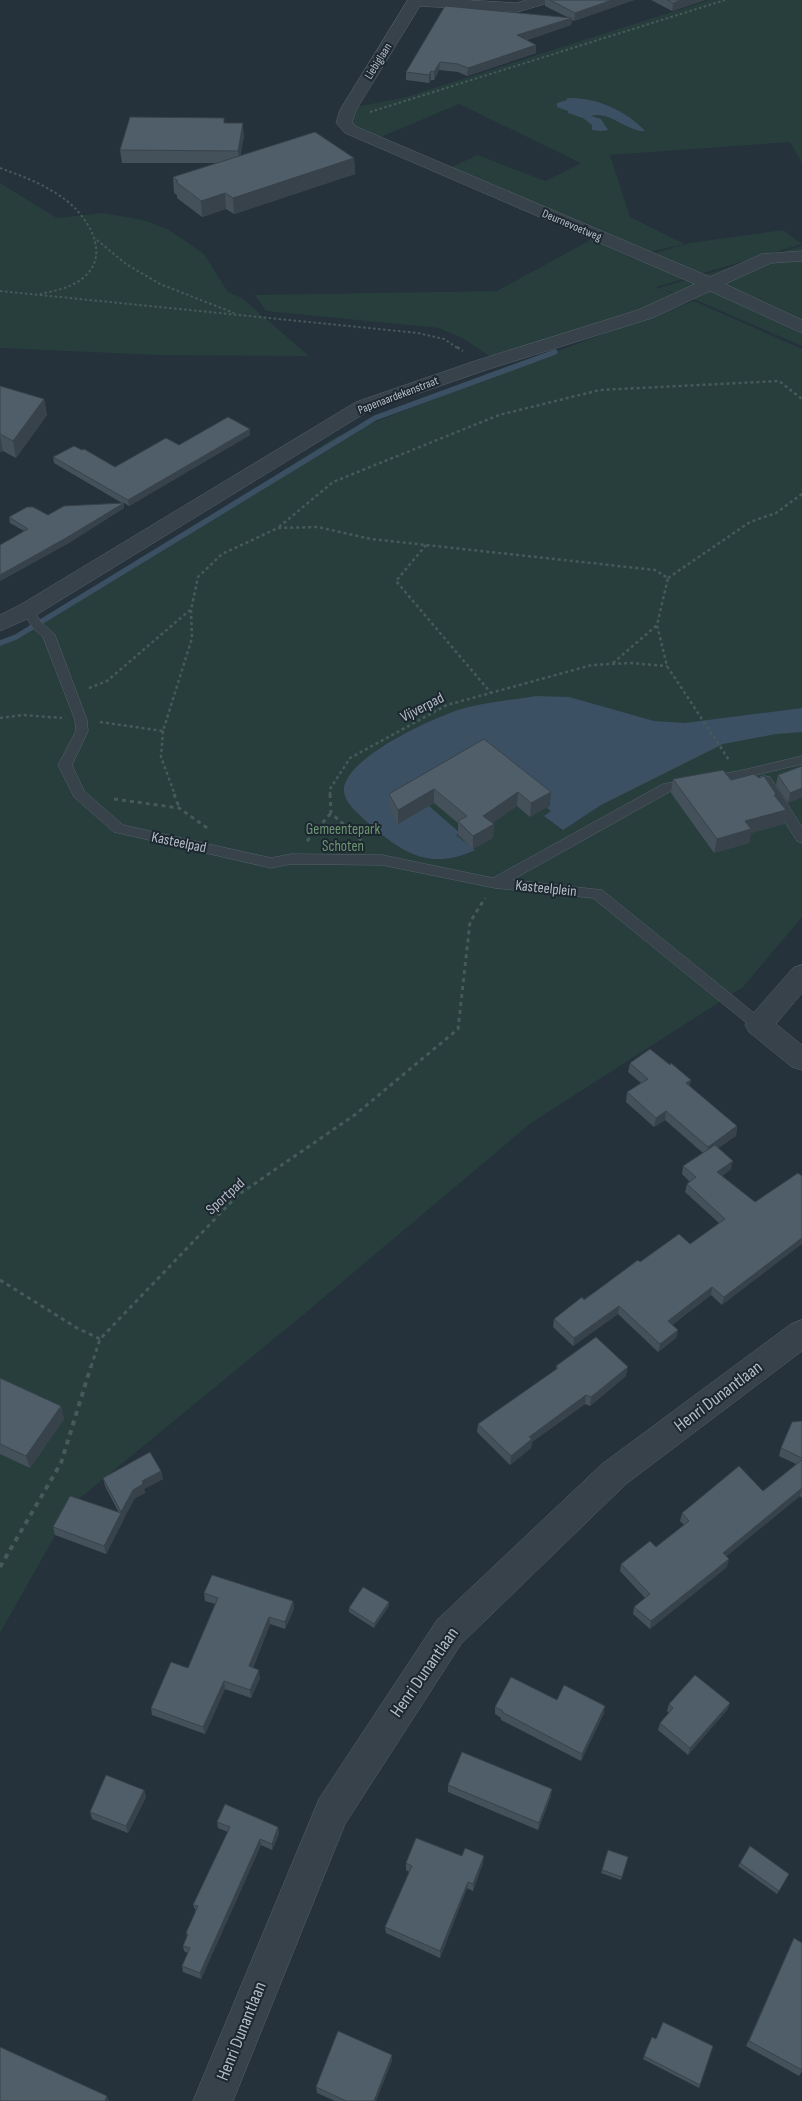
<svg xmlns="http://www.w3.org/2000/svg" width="802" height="2101" font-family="'Sofia Sans Condensed',sans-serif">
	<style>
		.green { fill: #273e3d }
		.water { fill: #3b5163 }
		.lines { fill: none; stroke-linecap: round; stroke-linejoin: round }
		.stream { stroke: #3b5163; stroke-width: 5.5 }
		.lane-casing { stroke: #566069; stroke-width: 1 }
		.street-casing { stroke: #566069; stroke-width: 1 }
		.path-far3 { stroke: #465a5a; stroke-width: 2; stroke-dasharray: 2.5 2.5; stroke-linecap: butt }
		.path-far2 { stroke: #465a5a; stroke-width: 2.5; stroke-dasharray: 3 3; stroke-linecap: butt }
		.path-far1 { stroke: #465a5a; stroke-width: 3; stroke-dasharray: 4 4; stroke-linecap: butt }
		.path { stroke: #465a5a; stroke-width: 4; stroke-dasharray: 5 5; stroke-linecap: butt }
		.lane { fill: #38424b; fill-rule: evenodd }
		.street { fill: #38424b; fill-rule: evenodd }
		.wall { fill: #45515a }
		.shaded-wall { fill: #38424a }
		.building { fill: #505e69; stroke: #38424a }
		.labels { text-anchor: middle; stroke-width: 4; stroke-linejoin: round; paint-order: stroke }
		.far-street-label { font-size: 12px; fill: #b4bdc7; stroke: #1d2730 }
		.street-label { font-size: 15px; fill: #b4bdc7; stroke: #1d2730 }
		.park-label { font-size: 15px; fill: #6c9671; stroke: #1d2730 }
		.near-street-label { font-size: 18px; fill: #b4bdc7; stroke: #1d2730 }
	</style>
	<rect width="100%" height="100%" fill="#25313b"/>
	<path class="green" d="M709,0H802V163L790,142L610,155L630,217L685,244L632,256L447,169L478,155L545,181L581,163L459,104L376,139L346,122L354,107L403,98Z
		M0,183L57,218L103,213L143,220L169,230L204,254L228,292L242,298L309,356L158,355L0,348Z
		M783,230L802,244L656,287L679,296L642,311L491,357L464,339L439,328L266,311L255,295L497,291L592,239L634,259L690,243Z
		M802,246V346L698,301L659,288Z
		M694,301L802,349V917L743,987L531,1123L303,1315L73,1504L0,1633V644L16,637L154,553L334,438L587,340Z"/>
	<path class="water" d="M567,98C595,97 626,110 645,131C627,132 609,110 591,116L601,119L608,130L601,131L592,130V125L583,118L568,113V111L557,107V103L567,100Z
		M536,696L569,697L654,721L685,723L802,708V732L776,734L723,744L601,805L563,830L544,816L551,811L547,808L550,805L483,753L426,807L429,806L460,833L456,835L475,850C428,872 400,851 366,821C357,812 343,802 344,788C348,756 436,716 465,708C488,702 512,700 536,696Z"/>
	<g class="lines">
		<path class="stream" d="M0,643L16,637L375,418L555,352"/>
		<defs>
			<path id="lane" d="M28,606L32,607L41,622L55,635L87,720L88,731L72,765L84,791L123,825L271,858L291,854L382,855L493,878L663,784L739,771L802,756V764L739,779L671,791L512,880L602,890L764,1021L766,1025L764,1029L759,1031L754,1029L593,898L495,888L382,865L291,864L271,868L114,832L74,797L58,765L76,731L75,720L43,637L32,627L22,610Z
				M765,776L770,777L802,827V843L797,841L758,780L760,777Z"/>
			<path id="street" d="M408,0H466L516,3L527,0H550L548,3L517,12L420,6L356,110L352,122L357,127L710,277L762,254L802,251V261L771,263L725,284L802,320V333L710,291L652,318L489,369L370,410L36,615L0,631V615L20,605L356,402L475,361L638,310L695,284L345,133L336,123L340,110Z
				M802,965V993L776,1024L802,1045V1070L792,1067L749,1032L745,1025L749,1018L793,968Z
				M802,1320V1351L626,1484L461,1644L345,1824L233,2101H193L319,1799L437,1620L602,1464L791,1324Z"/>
		</defs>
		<use href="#lane" class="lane-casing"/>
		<use href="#street" class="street-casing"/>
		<path class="path-far3" d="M370,112L725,0
			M0,168C22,176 44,184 63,198C86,214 113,254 83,278C71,288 54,291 40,294
			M97,240L126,264L160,284L234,313
			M0,291L418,333L444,339L459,349"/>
		<path class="path-far2" d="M457,347L463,351
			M279,527L333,482L499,415L600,390L779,381L802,399
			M426,545L396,581L491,693
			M668,578L750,522L776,513L802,494
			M613,663L657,625
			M89,688L107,681L190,610
			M0,718L23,715L62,718
			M100,722L163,731L192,638L191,610L198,577L222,554L278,528L318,527L371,539L655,570L668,578L657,625L667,666L729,760
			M163,731L161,757L175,795
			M330,795V789L350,758L447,705L592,665L630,663L667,666"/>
		<path class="path-far1" d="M174,794L179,807
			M330,794L331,813L362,841
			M114,799L179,808L210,830
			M307,841L331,813
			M0,1280L77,1328L100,1339
			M91,1367L100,1339L238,1195L356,1114L458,1029L470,922L485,898"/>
		<path class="path" d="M0,1567L61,1463L91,1366"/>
		<use href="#lane" class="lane"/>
		<use href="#street" class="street"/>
	</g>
	<path class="wall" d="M545,0H634L574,21L572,20L571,25L527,40L536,53L467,76L458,72L439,70L434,80H431L429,83L406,80V72L567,17L545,6Z
		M651,0H705L672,11Z
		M224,123L244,136L240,156L354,158L355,174L234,214L226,209L202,217L177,198V195L174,193L173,177L216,163H122L120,150Z
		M0,386L44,399L47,415L16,458L3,451L0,452Z
		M250,429V435L129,506L124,503V508L67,544L0,581V545L24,531L10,523L9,517L48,515L122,503L54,463L53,457L115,467L179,445Z
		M484,739L550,805L530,817L517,806L492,823L494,824L493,838L473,849L458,835V823L434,803L398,824L389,807V794Z
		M802,766V797L788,803L776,785L778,775Z
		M673,779L731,780L776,798L786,810L784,824L751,833L749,843L714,853L671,793Z
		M630,1063L670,1065L691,1080L689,1086L737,1126L736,1136L718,1148L731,1169L722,1176L755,1202L722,1305L711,1295L672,1325L678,1330L676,1338L658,1352L618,1314L573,1346L553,1327L554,1319L640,1262L690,1244L719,1223L685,1192L687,1184L690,1182L682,1174L683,1166L703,1153L665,1120L654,1127L626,1102L627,1092L641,1083L628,1072Z
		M556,1366L626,1376L590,1406L585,1404L532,1442L531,1448L510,1465L477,1432L478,1424L556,1370Z
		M0,1378L61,1406L64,1419L30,1468L0,1454Z
		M802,1421V1498L800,1496L726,1556L727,1567L650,1629L633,1614L634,1607L645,1598L620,1571L621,1564L656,1547L684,1525L680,1521L682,1513L763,1491L796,1464L779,1456L781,1448Z
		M161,1471L163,1479L144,1489L145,1493L135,1498L123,1520L122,1518L123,1521L106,1554L55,1535L53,1527L119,1513L105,1486L103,1478Z
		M204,1593L293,1601L294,1609L285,1629L270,1624L253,1668L260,1678L251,1698L225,1689L205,1734L152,1715L151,1708L188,1668L215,1604L205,1601Z
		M389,1602V1606L374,1628L349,1612V1608Z
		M557,1700L604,1713L581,1761L501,1720V1718L495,1714V1707Z
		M730,1703L727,1710L688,1755L658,1730L660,1723L669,1713L667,1711L669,1704Z
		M448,1785L551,1796L538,1830L448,1792Z
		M144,1790L146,1797L128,1833L92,1819L90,1812Z
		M217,1822L278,1827L279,1834L272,1850L261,1845L201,1979L183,1972L182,1966L188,1953L184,1951L183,1946L187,1937L186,1933L196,1911L193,1905L228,1832L218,1828Z
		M608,1850L628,1857L621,1880L601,1873Z
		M462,1856L483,1863L473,1891L467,1888L440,1958L386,1933L385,1927L409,1872L406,1870V1863Z
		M740,1863L789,1874L777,1894L738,1866Z
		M794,1938L802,1943V2071L799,2076L746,2046Z
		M652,2037L656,2039L713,2046L699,2088L643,2059Z
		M392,2055V2060L376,2101H335L317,2093L316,2087Z"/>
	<path class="shaded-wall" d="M612,0H634L574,21L575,13Z
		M681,0H705L672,11L673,3Z
		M572,18L571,25L517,43V35Z
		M536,45V53L467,76L468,68Z
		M440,62L439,70L434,80V72Z
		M431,71V80L429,83V75Z
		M243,123L244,136L239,164L238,151Z
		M354,158L355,174L234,214L233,198Z
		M225,193L226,209L202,217L201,201Z
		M44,399L47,415L16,458L13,441Z
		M250,429V435L129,506L128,500Z
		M0,435L3,451L0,452Z
		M124,503V508L67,544L0,581V575Z
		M802,788V797L788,803L790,793Z
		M434,789V803L398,824V810Z
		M518,792L517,806L483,830V816Z
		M551,792L550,805L530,817L531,803Z
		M786,810L784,824L751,833L749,843L714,853L717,839L745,821Z
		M494,824L493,838L473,849V836Z
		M691,1080L689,1089L686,1083Z
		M666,1111L665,1120L654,1127L656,1118Z
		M737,1126L736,1136L706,1156L708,1147Z
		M733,1161L731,1169L715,1180L717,1172Z
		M802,1238V1244L722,1305L724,1297Z
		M712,1287L711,1295L666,1329L668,1321Z
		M619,1306L618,1314L573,1346L574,1338Z
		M678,1330L676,1338L658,1352L660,1344Z
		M628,1367L626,1376L590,1406L591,1397Z
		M586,1395L585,1404L532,1442L531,1448L510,1465L511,1456L529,1437Z
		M61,1406L64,1419L30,1468L26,1456Z
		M161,1471L163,1479L144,1489L145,1493L135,1498L123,1520L121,1512L133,1490L142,1481Z
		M802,1488L800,1496L721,1561L723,1553Z
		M121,1513L123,1521L106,1554L104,1546Z
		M729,1559L727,1567L650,1629L651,1621Z
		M293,1601L294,1609L285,1629V1622Z
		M389,1602V1606L374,1628V1624Z
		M269,1617L270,1624L250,1674L249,1666Z
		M259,1670L260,1678L251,1698L250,1690Z
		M224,1681L225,1689L205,1734L203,1727Z
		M730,1703L727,1710L688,1755L690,1748Z
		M605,1706L604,1713L581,1761L582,1754Z
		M552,1789L551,1796L538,1830L539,1823Z
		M144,1790L146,1797L128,1833L126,1826Z
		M278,1827L279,1834L272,1850V1844Z
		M260,1839L261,1845L201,1979L200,1973Z
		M484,1856L483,1863L473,1891V1884Z
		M468,1882L467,1888L440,1958V1951Z
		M392,2055V2060L376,2101H374Z
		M107,2096L109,2101H105Z"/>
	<path class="building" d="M550,0H612L575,13Z
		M667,0H681L673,3Z
		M445,6L572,18L517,35L536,45L468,68L458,64L440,62L434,72L431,71L429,75L406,72Z
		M130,117L224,118V123H243L238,151L120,150Z
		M315,132L354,158L233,198L225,193L201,201L176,182L178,181L173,177Z
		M0,386L44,399L13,441L0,434Z
		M228,417L250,429L128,500L53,457L74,446L82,450L84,449L115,467L166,438L179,445Z
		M124,503L66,538L0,575V545L28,529L9,517L27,507H33L48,515L64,506Z
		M484,739L551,792L531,803L518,792L483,816L494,824L473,836L458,821L467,816L434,789L398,810L389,794Z
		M802,766V788L790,793L778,775Z
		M723,770L731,780L754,774L759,778L764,776L776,794L774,795L786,810L745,821L751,829L717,839L673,779Z
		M650,1049L670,1065L671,1063L691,1080L686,1083L737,1126L708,1147L666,1111L656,1118L627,1092L648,1079L630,1063Z
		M715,1145L733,1161L717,1172L755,1202L798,1173L802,1176V1238L724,1297L712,1287L668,1321L678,1330L660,1344L619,1306L574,1338L554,1319L582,1297L584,1300L638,1260L640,1262L679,1234L690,1244L725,1219L687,1184L696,1177L683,1166Z
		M596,1337L628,1367L591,1397L586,1395L529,1437L532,1439L511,1456L478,1424L558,1368L556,1366Z
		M0,1378L61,1406L26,1456L0,1444Z
		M802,1421V1458L781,1448L792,1422Z
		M150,1452L161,1471L142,1481L143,1484L133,1490L121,1512L103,1478Z
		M802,1460V1488L723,1553L729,1559L651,1621L634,1607L650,1594L621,1564L650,1541L656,1547L689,1521L682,1513L739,1466L763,1491Z
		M70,1496L121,1513L104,1546L53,1527Z
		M212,1575L293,1601L285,1622L269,1617L249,1666L259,1670L250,1690L224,1681L203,1727L151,1708L171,1662L188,1668L218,1598L204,1593Z
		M363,1587L389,1602L374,1624L349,1608Z
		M695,1675L730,1703L690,1748L660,1723L673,1708L669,1704Z
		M511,1677L557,1700L564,1685L605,1706L582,1754L502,1712L503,1711L495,1707Z
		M462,1752L552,1789L539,1823L448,1785Z
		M106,1775L144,1790L126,1826L90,1812Z
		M225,1804L278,1827L272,1844L260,1839L200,1973L182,1966L190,1948L183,1946L188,1934L186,1933L198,1906L193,1905L230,1827L217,1822Z
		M416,1838L462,1856L465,1848L484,1856L473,1884L468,1882L440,1951L385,1927L412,1866L406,1863Z
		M750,1846L789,1874L779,1891L740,1863Z
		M608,1850L628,1857L622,1877L602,1870Z
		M794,1938L802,1943V2070L749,2041Z
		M663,2022L713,2046L700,2085L644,2056L652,2037L656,2039Z
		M338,2031L392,2055L374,2101H346L316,2087Z
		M0,2047L107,2096L105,2101H0Z"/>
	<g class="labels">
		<g class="far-street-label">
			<text transform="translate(378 61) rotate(-58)" y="4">Liebiglaan</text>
			<text transform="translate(572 225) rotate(23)" y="4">Deurnevoetweg</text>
			<text transform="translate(398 395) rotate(-21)" y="4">Papenaardekenstraat</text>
		</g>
		<g class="street-label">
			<text transform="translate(422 707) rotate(-27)" y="5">Vijverpad</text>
			<text transform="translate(179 842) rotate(12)" y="5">Kasteelpad</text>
			<text transform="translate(546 888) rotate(6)" y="5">Kasteelplein</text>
			<text transform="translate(225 1196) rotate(-42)" y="5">Sportpad</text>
		</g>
		<g class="park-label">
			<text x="343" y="834">Gemeentepark<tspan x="343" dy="17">Schoten</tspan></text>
		</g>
		<g class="near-street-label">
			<text transform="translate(718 1396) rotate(-37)" y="6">Henri Dunantlaan</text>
			<text transform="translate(424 1672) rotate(-55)" y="6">Henri Dunantlaan</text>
			<text transform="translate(241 2031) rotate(-68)" y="6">Henri Dunantlaan</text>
		</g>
	</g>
</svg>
